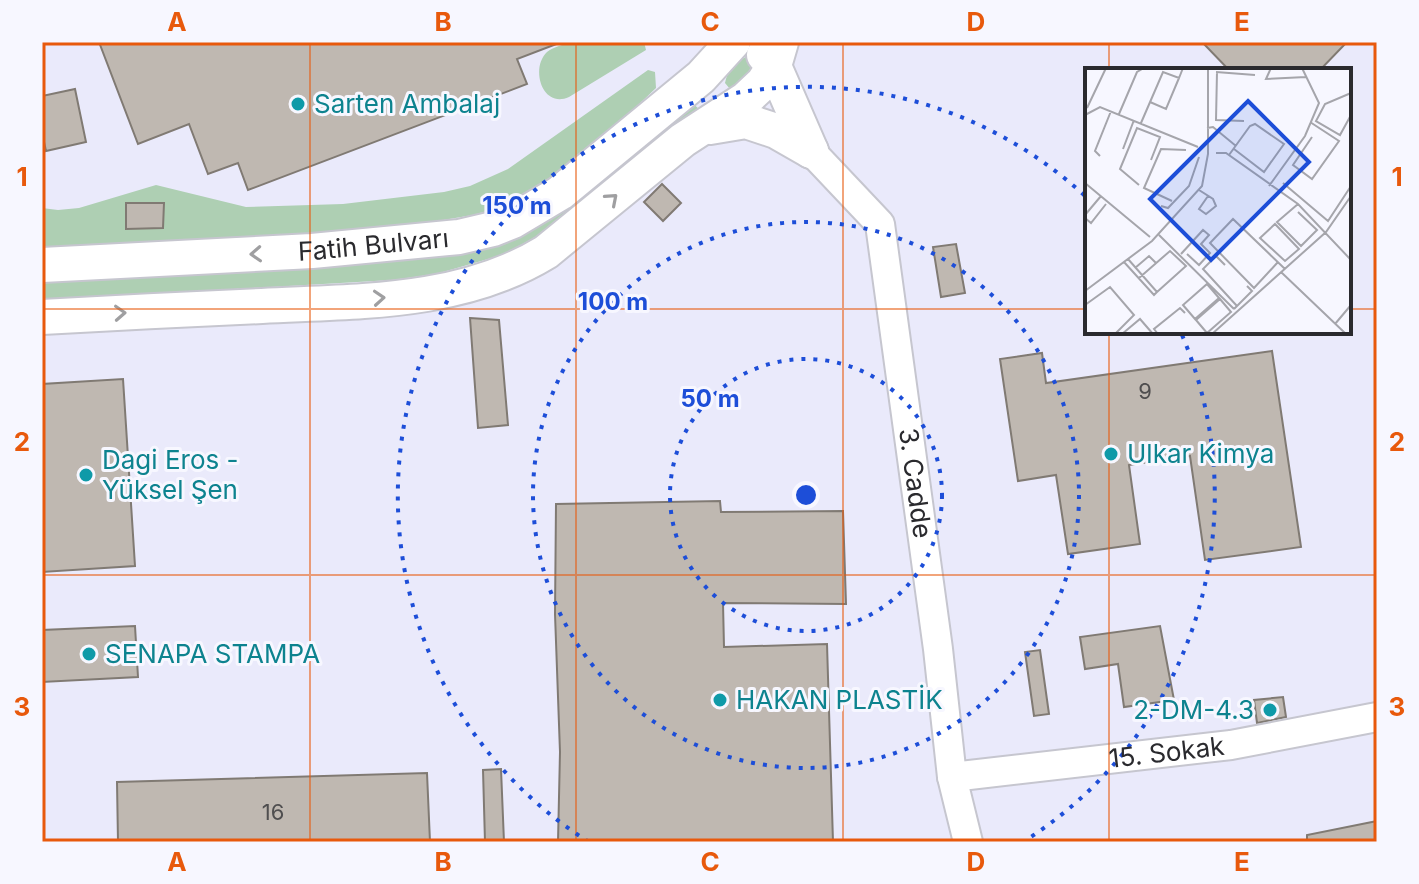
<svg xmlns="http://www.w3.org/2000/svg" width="1419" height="884" font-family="Inter,sans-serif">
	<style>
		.built { fill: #eaeafb; fill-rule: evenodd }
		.green { fill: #aecfb3 }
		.building { fill: #bfb8b1; stroke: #807a73; stroke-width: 2 }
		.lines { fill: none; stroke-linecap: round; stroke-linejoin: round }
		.minor-casing { stroke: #c6c6cf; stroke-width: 32 }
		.major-casing { stroke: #c6c6cf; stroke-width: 38 }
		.minor { stroke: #fff; stroke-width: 28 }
		.major { stroke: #fff; stroke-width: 34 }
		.oneway { stroke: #9f9fa1 }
		.grid { fill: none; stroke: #e8590c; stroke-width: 2; stroke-opacity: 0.55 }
		.ring { fill: none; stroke: #1d4ed8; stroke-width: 4; stroke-dasharray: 4 8 }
		.culture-dot { fill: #0f9aa8; stroke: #f7f7ff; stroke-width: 3 }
		.labels { text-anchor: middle; stroke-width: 6; stroke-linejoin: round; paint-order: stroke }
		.number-label { font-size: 22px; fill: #4f4e4f }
		.culture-label { font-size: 26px; fill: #0d838f; stroke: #f7f7ff; text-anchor: start }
		.street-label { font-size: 26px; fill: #2a2a2e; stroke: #f7f7ff }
		.inset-road { fill: none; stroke: #a5a5ab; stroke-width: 2 }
		.view { fill: #1d4ed8; fill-opacity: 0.15; stroke: #1d4ed8; stroke-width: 4 }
		.inset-edge { fill: none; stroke: #2a2a2e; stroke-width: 4 }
		.centre { fill: #1d4ed8; stroke: #f7f7ff; stroke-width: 4 }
		.ring-label { font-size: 24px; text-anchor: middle; font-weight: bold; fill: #1d4ed8; stroke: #f7f7ff; stroke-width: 6; stroke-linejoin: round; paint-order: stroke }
		.neatline { fill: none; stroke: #e8590c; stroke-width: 3 }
		.grid-label { font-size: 26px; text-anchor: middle; font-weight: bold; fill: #e8590c }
	</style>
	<rect width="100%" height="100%" fill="#f7f7ff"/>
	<path class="built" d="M42,42H1377V842H42ZM1087,70H1349V332H1087Z"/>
	<path class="green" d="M570,42H644L646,50L569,97C542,109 530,68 547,52C553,47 563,45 570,42Z
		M746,57L752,58L756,66L737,91L730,89L725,83C728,70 733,62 746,57Z
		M648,70L655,72L656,88L592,149L520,202L473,215L366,233L42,249V208L58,210L79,208L156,185L246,207L343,204L444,192L470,186L508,169Z
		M686,97L701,111L543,233L502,255L436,274L392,280L42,300V275L447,249Z"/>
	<path class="building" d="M99,42H559V43L517,59L527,84L248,190L238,163L208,174L189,124L138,144Z
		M1202,42H1347L1320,70H1229Z
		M75,89L86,142L46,151L42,133V96Z
		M662,184L681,203L663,221L644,202Z
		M126,203H164L163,228L126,229Z
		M956,244L965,293L941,297L933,247Z
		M470,318L499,320L508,425L478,428Z
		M1272,351L1301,547L1205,560L1190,456L1129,465L1140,544L1068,554L1056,475L1018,481L1000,359L1042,353L1046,383Z
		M123,379L135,566L42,572V384Z
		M720,501L721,512L843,511L846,604L723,603L724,647L827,644L833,842H558L560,752L555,614L556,504Z
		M135,626L138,677L42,682V630Z
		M1160,626L1174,700L1124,707L1118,664L1085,669L1080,637Z
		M1040,650L1049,714L1034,716L1025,652Z
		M1283,697L1286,717L1257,723L1254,700Z
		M501,769L504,842H485L483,770Z
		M427,773L430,842H118L117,782Z
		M1377,821V842H1307V835Z"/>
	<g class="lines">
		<defs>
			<g id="minor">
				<path id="s1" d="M811,151L880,224L938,649L952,777L968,842"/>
				<path id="s2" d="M952,777L1231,745L1377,717"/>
			</g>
			<g id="major">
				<path d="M764,55L774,66L811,151"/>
				<path d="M710,127L746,121L776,131L811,151"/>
				<path id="s3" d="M42,265L312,251L459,237L493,229L513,221L560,193L701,77L733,42"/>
				<path d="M42,317C115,313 189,309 262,306C359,301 461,304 546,252L683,140L746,99L763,83L774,66L781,42"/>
			</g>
		</defs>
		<use href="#minor" class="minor-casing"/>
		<use href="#major" class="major-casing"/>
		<use href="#minor" class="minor"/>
		<use href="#major" class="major"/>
	</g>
	<defs><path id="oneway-chevron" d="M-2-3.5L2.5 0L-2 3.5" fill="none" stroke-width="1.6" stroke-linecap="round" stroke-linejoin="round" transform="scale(2)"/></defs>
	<g class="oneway">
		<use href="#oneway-chevron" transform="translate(612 199) rotate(-41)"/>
		<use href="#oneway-chevron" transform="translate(256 254) rotate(177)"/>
		<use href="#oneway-chevron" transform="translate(379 298) rotate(-4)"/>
		<use href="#oneway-chevron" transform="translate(120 313) rotate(-3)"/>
	</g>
	<path class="grid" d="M310,42V842M576,42V842M843,42V842M1109,42V70M42,309H1087M1349,309H1377M1109,332V842M42,575H1377"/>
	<g class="ring">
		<circle cx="806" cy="495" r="136"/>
		<circle cx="806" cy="495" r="273"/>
		<path d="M589 842A409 409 0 1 1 1085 196M1182 335A409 409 0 0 1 1023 842"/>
	</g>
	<g class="culture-dot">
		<circle cx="298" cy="104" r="8"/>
		<circle cx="1111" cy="454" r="8"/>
		<circle cx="86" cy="475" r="8"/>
		<circle cx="89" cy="654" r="8"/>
		<circle cx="720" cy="700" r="8"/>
		<circle cx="1270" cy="710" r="8"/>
	</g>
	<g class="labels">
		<g class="number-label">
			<text x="1145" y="399">9</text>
			<text x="273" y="820">16</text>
		</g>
		<g class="culture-label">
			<text x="314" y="113">Sarten Ambalaj</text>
			<text x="1127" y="463">Ulkar Kimya</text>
			<text x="102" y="469">Dagi Eros -<tspan x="102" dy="30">Yüksel Şen</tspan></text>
			<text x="105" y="663">SENAPA STAMPA</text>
			<text x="736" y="709">HAKAN PLASTİK</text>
			<text x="1254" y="719" text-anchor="end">2-DM-4.3</text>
		</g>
		<g class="street-label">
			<text dy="9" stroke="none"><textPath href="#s3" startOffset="332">Fatih Bulvarı</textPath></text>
			<text dy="9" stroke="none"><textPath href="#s1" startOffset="362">3. Cadde</textPath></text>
			<text dy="9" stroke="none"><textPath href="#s2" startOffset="216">15. Sokak</textPath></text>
		</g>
	</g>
	<g transform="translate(1085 68)">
		<rect width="266" height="266" fill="#f7f7ff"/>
		<path class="inset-road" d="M186,0L181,11L221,9M131,4L170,7M132,4L131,52L159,53M266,25L240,36L231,53L255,67L266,47M65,34L81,41L94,10M2,40L21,0M34,46L52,4L59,0M0,47L15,39L113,79M225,54L254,73L227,111L208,97L227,69M56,55L78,4L94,10L98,0M122,60L128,59L151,78M38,81L49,52M131,85H141L213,136L266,192M144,87L165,58L170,56L199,76L179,104L149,81M15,88L10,83L26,43M0,115L65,169M198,115L243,153L266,118M54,117L35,101L52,60L75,69L66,92M184,118L220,68L234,35L217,0M114,122L128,131L131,138L121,146L114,141L123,128M87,133L59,120L76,81L101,82M213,136L192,154L216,178L232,162L213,144M76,138L83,140L104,118L114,89M0,147L16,128M0,150L6,155L21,136M190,156L214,181L200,193L175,170ZM74,167L149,241M96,186L118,162L124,167L116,176L125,185L114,197L102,186M39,194L69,227L72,224L43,191M193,194L169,220L125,175L148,151L200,201M140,197L131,188L118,201L152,238M50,200L64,188L71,195M196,204L261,266M54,210L85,183L101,198L72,224M122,216L134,230L110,251L98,237ZM0,223L67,173L117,118L123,86V2M135,231L146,244L122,265L111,252ZM0,237L25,219L49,247L30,266M149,241L167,223L162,218M250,256L266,237M37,266L55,251L68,266M73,266L69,261L95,240L100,245M127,266L241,164L266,128"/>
		<path class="view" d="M163,33L224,94L126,192L65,131Z"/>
		<rect width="266" height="266" class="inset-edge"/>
	</g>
	<circle cx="806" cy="495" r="12" class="centre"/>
	<g class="ring-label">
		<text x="517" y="214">150 m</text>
		<text x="613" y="310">100 m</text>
		<text x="710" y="407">50 m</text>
	</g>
	<rect width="1419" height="884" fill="none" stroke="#f7f7ff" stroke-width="88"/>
	<rect x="44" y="44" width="1331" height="796" class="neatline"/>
	<g class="grid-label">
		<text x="177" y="31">A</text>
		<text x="443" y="31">B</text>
		<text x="710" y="31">C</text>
		<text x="976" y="31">D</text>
		<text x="1242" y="31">E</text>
		<text x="22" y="186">1</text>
		<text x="1397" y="186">1</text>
		<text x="22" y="451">2</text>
		<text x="1397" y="451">2</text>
		<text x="22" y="716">3</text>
		<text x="1397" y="716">3</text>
		<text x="177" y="871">A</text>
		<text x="443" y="871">B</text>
		<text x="710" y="871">C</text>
		<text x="976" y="871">D</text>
		<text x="1242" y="871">E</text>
	</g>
</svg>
